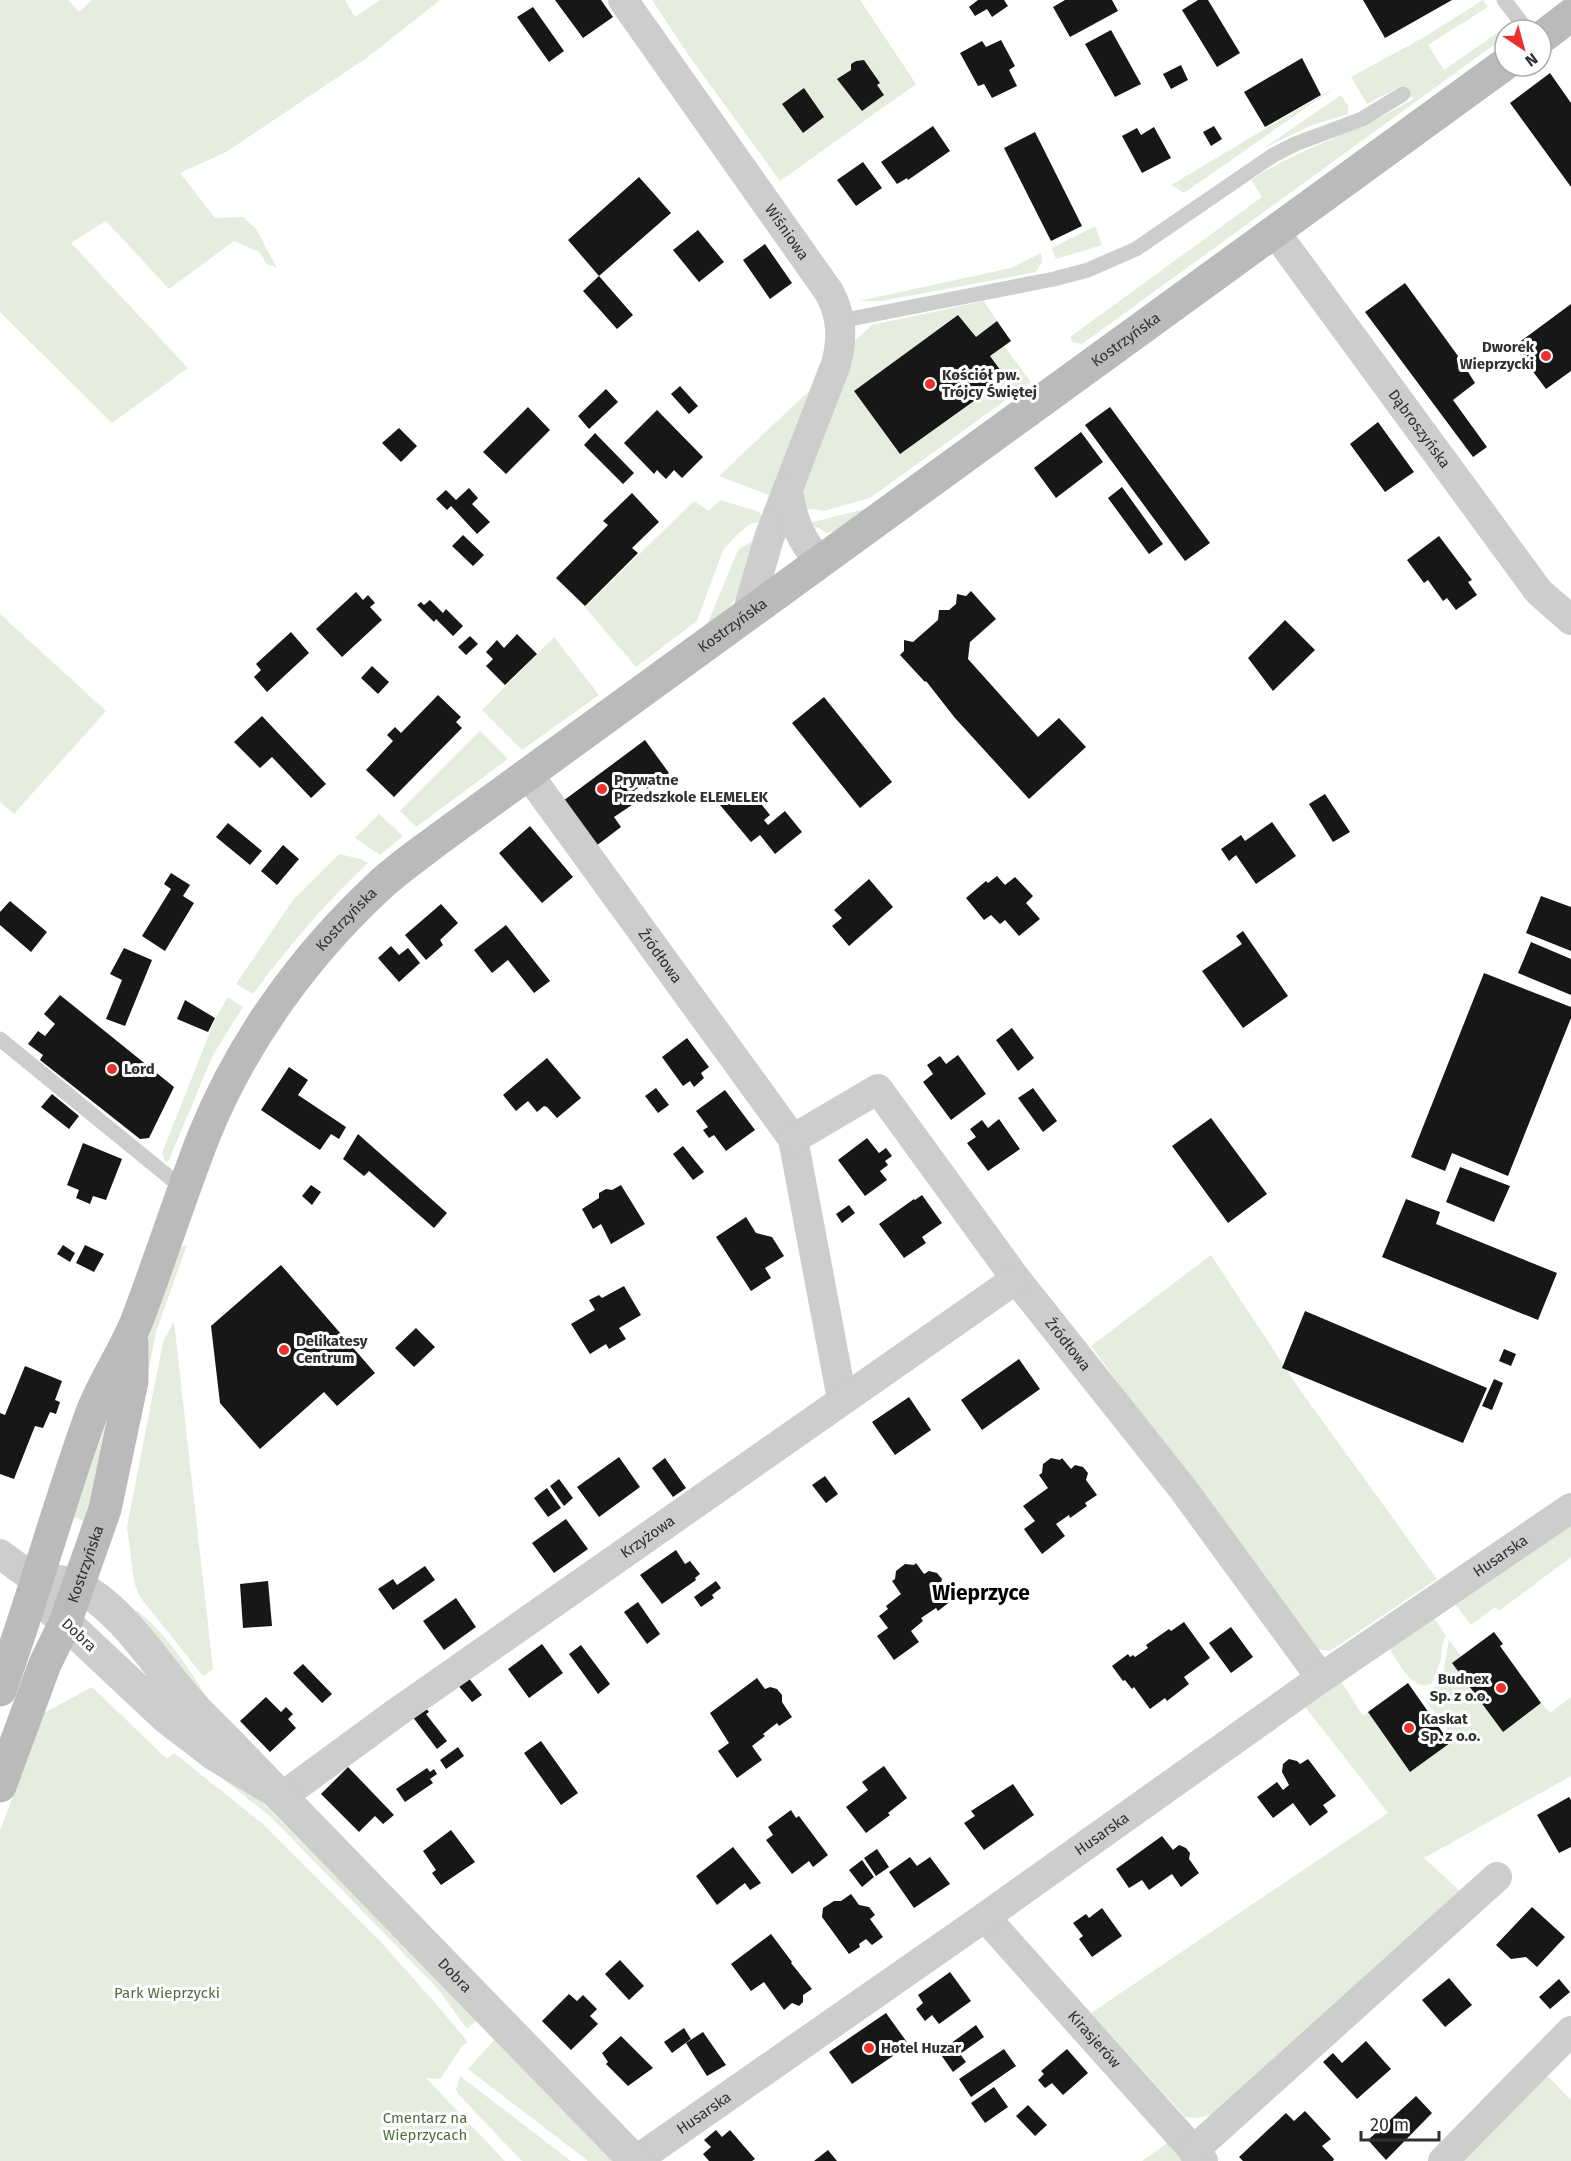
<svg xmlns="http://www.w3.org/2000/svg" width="1571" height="2161" font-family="'Fira Sans',sans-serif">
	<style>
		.green { fill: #e5eede }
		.building { fill: #171717 }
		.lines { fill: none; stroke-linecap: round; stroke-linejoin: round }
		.service { stroke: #cdcdcd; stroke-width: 15 }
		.minor { stroke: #cdcdcd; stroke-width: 30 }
		.tertiary { stroke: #cdcdcd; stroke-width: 33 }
		.secondary { stroke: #bababa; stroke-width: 33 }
		.poi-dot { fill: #eb312e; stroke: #fff; stroke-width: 2 }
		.labels { text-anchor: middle; stroke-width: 6; stroke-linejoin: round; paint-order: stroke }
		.street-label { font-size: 15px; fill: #303030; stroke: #fff }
		.poi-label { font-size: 15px; font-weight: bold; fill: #303030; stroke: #fff; text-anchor: start }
		.park-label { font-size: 15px; fill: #4f6e3b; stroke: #fff }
		.district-label { font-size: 21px; font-weight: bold; fill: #000; stroke: #fff }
	</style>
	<rect width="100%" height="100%" fill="#fff"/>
	<path class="green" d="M0,0H68L79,12L92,0H345L355,17L380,0H440L368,57L250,136L226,152L180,173L215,218L243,217L256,229L277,268L267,264L259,252L234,241L169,289L106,221L71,243L188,368L112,423L0,312Z
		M652,0H860L916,84L780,181L687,53Z
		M1483,0L1488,7L1428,45L1444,70L1500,31H1505V37L1082,344L1073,342L1070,337L1262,197L1251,180C1302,146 1362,132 1414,98L1408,96L1401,86L1367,104L1351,77L1426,36Z
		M1337,86L1184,193L1171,185Z
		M1341,95L1348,106V114L1312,125L1264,148Z
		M1095,226L1102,245L1056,259L1052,248Z
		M1041,253L1042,262L1036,272L882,301H859L1011,268Z
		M984,301L997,321L976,337L958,315L854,391L900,454L1006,378L990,356L1004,346L1031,382L870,498L824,511L813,509L800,511L801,491L854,342L872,325Z
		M810,390L771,496L719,476Z
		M720,500L760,512L764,521L750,524L738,534L723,550L697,621L636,667L585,607L694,501L709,511Z
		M869,508L839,530L827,533L809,523Z
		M760,536C751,559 745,590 728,609C721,616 713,621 706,627L738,550Z
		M0,614L106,711L14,814L0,802Z
		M554,637L599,695L522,750L482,710Z
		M480,731L508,759L416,827L400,811Z
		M379,814L403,836L380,855L355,838Z
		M339,854L361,859L368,863C325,903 288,947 253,994L236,984L293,900Z
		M228,997L243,1007L213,1055L168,1162L165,1161L162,1153L216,1017Z
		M187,1245L156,1332L135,1443L147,1341L177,1253L182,1246Z
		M1211,1255L1300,1390L1437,1579L1330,1651L1312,1648L1091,1346Z
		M174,1321L213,1669L203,1676L140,1597L134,1582L127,1527L163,1342Z
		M109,1414L86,1522L74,1517Z
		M1571,1522V1557L1499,1611L1495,1607L1471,1625L1451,1599Z
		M134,1611H138C166,1634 189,1668 208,1699L207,1700Z
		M1433,1617L1446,1635L1442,1645L1441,1660L1432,1683C1414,1695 1397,1660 1389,1648Z
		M1449,1640L1461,1656L1452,1663L1503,1732L1541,1703L1550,1713L1571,1697V1776L1424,1858L1460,1891L1218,2113L1198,2118L1185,2117L1091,2013L1388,1813L1303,1704L1340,1680L1363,1716L1368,1712L1410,1772L1454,1739L1426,1701L1443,1674Z
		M92,1687L167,1759L174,1753L264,1825L379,1940L438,2006L468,2042L463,2045L440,2079L426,2078L505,2161H0V1831L44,1713Z
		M196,1758L255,1795L477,2020L467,2029L438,1989L271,1817Z
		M495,2039L612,2161H588L468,2069Z
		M1543,2071L1571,2100V2161H1452Z
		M460,2076L571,2161H522L459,2095L456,2089Z
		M1173,2139L1193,2161H1142Z"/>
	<path class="building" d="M555,0H601L613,17L583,38Z
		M978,0H1004L1008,6L992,17L987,9L975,16L969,7Z
		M1065,0H1112L1118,11L1070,37L1053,7Z
		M1198,0H1208L1240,53L1217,67L1182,10Z
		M1363,0H1452L1385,38Z
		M533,7L564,51L549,62L517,17Z
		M1111,30L1141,84L1115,97L1085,44Z
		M1001,40L1015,66L1009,70L1017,86L992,98L984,84L978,86L960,53L982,41L986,47Z
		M1302,58L1321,95L1265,127L1244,92Z
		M864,60L880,83L877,85L884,95L862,111L837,79L851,70V64L856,61Z
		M1181,65L1188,80L1171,89L1163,74Z
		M1550,73L1571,103V187L1510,103Z
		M804,88L824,117L803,133L782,104Z
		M933,126L950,151L908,180L907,178L897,184L881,162Z
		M1214,126L1222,139L1211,146L1203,132Z
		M1154,127L1171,158L1142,173L1122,136L1137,128L1141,135Z
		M1035,132L1082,226L1051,241L1004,148Z
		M863,162L882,188L856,206L837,180Z
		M639,177L671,213L599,276L568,240Z
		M698,230L724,262L699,282L673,250Z
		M765,244L792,283L770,299L743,260Z
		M599,276L633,315L617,329L583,291Z
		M1405,283L1458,356L1475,383L1453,400L1487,447L1473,457L1365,312Z
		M1571,304V371L1546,389L1514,346Z
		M958,315L976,337L997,321L1011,341L990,356L1006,378L900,454L854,391Z
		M680,386L698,406L689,414L671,394Z
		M606,389L618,402L589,429L578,416Z
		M528,407L550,430L506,474L483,452Z
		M1110,407L1210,543L1185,561L1085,425Z
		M657,410L703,457L682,478L674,470L666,479L657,470L654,474L624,443Z
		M1378,422L1414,472L1385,492L1350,444Z
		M399,428L417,446L401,462L382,443Z
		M1081,432L1103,462L1056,498L1034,468Z
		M595,433L634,473L623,484L584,445Z
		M1122,487L1163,544L1149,554L1108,498Z
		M469,488L478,498L472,504L490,522L477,534L451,506L447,510L436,499L446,490L456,500Z
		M632,493L659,522L632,548L638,553L585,606L556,578L608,525L603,521Z
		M463,535L484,555L473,566L452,546Z
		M1439,536L1472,580L1468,582L1477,595L1456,610L1447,598L1443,601L1428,580L1424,583L1407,560Z
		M971,591L996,619L970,642L968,659L1038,737L1059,718L1086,747L1029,799L955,718L926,681L925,682L900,655L904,651V640L913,642L938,620L939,610H949L956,604L957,594L966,596Z
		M356,592L363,600L368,595L375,603L370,607L382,620L342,657L316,629Z
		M430,600L443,613L446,609L463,626L453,636L436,619L434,622L417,605L421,602L424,605Z
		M1285,620L1315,650L1273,691L1248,658Z
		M291,632L309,653L267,692L254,677L261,670L256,664Z
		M517,634L537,654L505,685L486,666L493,659L486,652L497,640L504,648Z
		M470,636L478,644L466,655L458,647Z
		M372,666L389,682L378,694L361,678Z
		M438,695L461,717L456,722L462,728L394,797L366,770L393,741L387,735L395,727L401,733Z
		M824,697L892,782L860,808L792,723Z
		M262,716L326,784L311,798L272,757L260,768L234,742Z
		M645,740L669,773L647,789L643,784L626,797L632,805L614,817L621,827L592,849L559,804Z
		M739,789L748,800L754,795L770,815L764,820L768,825L785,811L802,832L775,854L760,835L751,842L720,805Z
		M1325,794L1350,832L1333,842L1309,804Z
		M1272,822L1296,856L1256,884L1236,855L1229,861L1221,849L1241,835L1245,841Z
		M228,823L262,851L250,865L216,837Z
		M530,826L573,877L542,903L499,853Z
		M283,845L299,859L277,885L261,871Z
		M171,873L190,885L183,896L194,903L165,951L142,936L171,889L164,884Z
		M997,876L1005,885L1015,877L1033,896L1026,903L1040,919L1019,936L1005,920L1000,924L991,915L984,920L966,898L986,881L988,883Z
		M869,879L893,907L849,946L832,926L842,918L834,910Z
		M1541,896L1571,907V951L1526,933Z
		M10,901L47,932L31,952L0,925V912Z
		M441,904L458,923L440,940L443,945L426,960L405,935Z
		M506,925L550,981L534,993L508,960L492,973L474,950Z
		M1243,931L1288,996L1243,1028L1202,971L1242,944L1236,936Z
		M1531,942L1571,959V995L1518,973Z
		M391,946L399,955L408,948L420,963L399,982L378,958Z
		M124,948L152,960L125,1026L106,1019L122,980L110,974Z
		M1484,973L1571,1007V1018L1508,1176L1452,1153L1445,1171L1411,1157Z
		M60,995L174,1087L149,1138L140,1139L40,1060L43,1055L28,1044L38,1031L45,1036L55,1024L44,1014Z
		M185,1000L215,1018L208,1032L177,1019Z
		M1012,1028L1034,1058L1018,1071L996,1040Z
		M687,1038L709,1067L701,1073L704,1078L694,1087L690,1081L683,1086L662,1057Z
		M958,1055L986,1094L951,1120L923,1082L933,1074L927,1065L940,1056L946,1064Z
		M547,1058L581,1098L557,1118L547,1107L544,1106L537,1112L528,1101L516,1111L503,1095Z
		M289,1067L308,1080L298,1095L346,1127L339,1139L331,1134L320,1150L261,1110Z
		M656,1088L669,1105L658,1113L645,1096Z
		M1033,1088L1057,1121L1043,1132L1018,1098Z
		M725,1090L755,1130L726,1151L714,1135L709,1138L703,1130L708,1127L696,1111Z
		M52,1094L79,1116L69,1129L41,1107Z
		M1211,1118L1267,1194L1228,1223L1172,1146Z
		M999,1119L1020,1149L988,1171L967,1143L976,1137L970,1129L982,1120L988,1128Z
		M358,1134L447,1213L434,1228L369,1171L364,1176L343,1159Z
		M867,1138L879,1153L886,1148L892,1156L885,1161L888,1165L880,1171L887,1180L865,1196L838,1160Z
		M83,1143L122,1159L106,1200L93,1196L90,1204L76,1198L79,1190L67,1185Z
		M683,1146L704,1172L693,1180L673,1154Z
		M1460,1167L1510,1186L1494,1222L1446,1202Z
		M311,1185L321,1192L312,1205L302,1196Z
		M621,1185L645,1224L611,1244L601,1224L593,1229L582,1209L599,1198V1193L606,1189L612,1190Z
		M922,1195L942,1223L922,1237L926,1243L904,1258L879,1224L914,1199L915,1200Z
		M1406,1199L1440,1212L1436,1224L1557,1273L1538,1320L1382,1257Z
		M849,1205L855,1213L842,1223L836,1214Z
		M746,1217L756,1233L772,1237L784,1256L765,1268L771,1278L751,1291L716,1237Z
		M63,1245L75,1253L70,1262L57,1254Z
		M85,1245L104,1254L94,1272L76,1263Z
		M281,1265L375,1373L337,1406L324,1392L260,1449L220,1403L211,1326Z
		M624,1286L641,1315L619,1328L626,1339L609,1349L606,1344L590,1354L571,1324L595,1310L589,1300L599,1295L602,1298Z
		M1305,1311L1487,1388L1463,1443L1282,1368Z
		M416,1328L435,1347L414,1367L395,1348Z
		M1504,1349L1516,1354L1511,1366L1499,1361Z
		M1019,1359L1040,1389L982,1430L961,1400Z
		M25,1366L62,1381L55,1400L60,1402L56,1414L50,1412L43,1428L35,1426L14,1479L0,1474V1413L5,1415Z
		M1494,1379L1503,1383L1492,1410L1482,1406Z
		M909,1397L931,1430L895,1455L872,1422Z
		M619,1457L640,1487L599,1517L577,1487Z
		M665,1458L686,1488L673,1497L652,1468Z
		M1051,1458L1060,1460L1062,1458L1071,1469L1075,1465L1083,1467L1088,1473L1086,1480L1097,1495L1085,1503L1087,1506L1070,1518L1069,1515L1056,1524L1065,1536L1042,1554L1024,1529L1035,1521L1023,1506L1048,1488L1039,1475L1042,1473L1043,1464Z
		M825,1476L838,1494L826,1503L812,1485Z
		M559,1479L573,1498L564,1506L550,1486Z
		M547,1488L561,1508L548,1517L534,1498Z
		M566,1519L588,1549L554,1573L532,1543Z
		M676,1550L685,1564L690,1561L700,1574L695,1578L696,1580L662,1604L640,1575Z
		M916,1563L924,1574L929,1571L937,1573L942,1579L940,1587L951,1601L938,1611L936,1608L921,1618L923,1621L911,1631L919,1642L894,1660L877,1636L888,1628L879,1616L888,1609L886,1606L901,1594L892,1581L895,1579L896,1571L905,1564L914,1565Z
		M425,1566L435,1580L393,1610L378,1589L393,1579L397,1585Z
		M268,1581L272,1626L243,1628L240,1584Z
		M716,1581L721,1588L712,1595L714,1598L701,1607L694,1597Z
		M456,1598L476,1627L444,1650L423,1621Z
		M638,1602L660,1634L647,1644L624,1612Z
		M1184,1622L1210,1658L1184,1677L1189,1684L1167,1701L1165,1698L1150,1709L1134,1687L1132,1689L1125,1680L1123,1681L1112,1666L1128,1654L1130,1657L1133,1655L1135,1657L1148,1648L1146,1645L1169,1629L1171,1631Z
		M1231,1627L1253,1657L1231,1673L1209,1643Z
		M1494,1632L1503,1644L1500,1646L1541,1703L1503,1732L1452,1663Z
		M542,1644L563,1673L529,1698L508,1669Z
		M581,1645L610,1684L598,1694L569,1654Z
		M303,1664L332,1694L322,1703L293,1673Z
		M467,1676L482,1695L472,1702L457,1684Z
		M757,1678L765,1689L770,1687L777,1689L782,1695V1702L792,1717L779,1726L777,1723L763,1734L765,1736L752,1746L762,1760L737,1778L718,1751L729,1743L710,1713Z
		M1408,1683L1450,1743L1410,1772L1368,1712Z
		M266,1697L281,1712L286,1707L293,1714L288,1719L296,1728L270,1752L240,1721Z
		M425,1707L429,1712L426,1714L447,1741L437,1749L412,1716Z
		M541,1741L578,1793L561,1805L524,1753Z
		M458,1747L464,1756L446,1769L440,1760Z
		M1289,1759L1297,1761L1300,1764L1308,1759L1336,1796L1323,1805L1328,1812L1310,1826L1293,1803L1273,1818L1257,1797L1277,1782L1283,1790L1289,1785L1282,1772L1283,1764Z
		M884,1766L907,1798L888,1813L890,1815L866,1833L846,1807L868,1790L862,1782Z
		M348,1767L394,1815L383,1824L375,1816L359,1832L321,1794Z
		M427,1768L430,1772L434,1769L437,1774L430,1779L433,1783L405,1802L396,1789Z
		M1013,1784L1034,1815L984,1850L964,1823L975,1816L971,1811Z
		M1569,1797L1571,1800V1847L1559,1853L1537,1815Z
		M791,1810L796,1818L799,1816L828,1855L813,1867L809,1861L792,1874L766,1840L773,1835L768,1827Z
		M451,1830L475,1862L441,1885L432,1873L436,1870L423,1851Z
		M1162,1836L1173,1850L1179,1845L1186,1848L1190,1853L1189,1859L1199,1873L1181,1887L1172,1874L1149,1890L1142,1880L1129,1888L1116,1869Z
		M733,1847L761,1883L750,1890L745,1883L717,1905L696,1876Z
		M877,1849L889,1867L876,1876L864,1858Z
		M910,1857L917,1866L930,1857L950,1884L914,1908L889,1872Z
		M862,1860L874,1877L862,1887L849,1870Z
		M851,1894L859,1905L869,1907L875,1915L870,1919L883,1937L872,1945L866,1939L859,1944L860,1947L849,1954L822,1917L823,1908L834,1901H841Z
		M1532,1907L1565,1937L1537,1967L1526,1957L1511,1959L1496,1945Z
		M1102,1908L1122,1936L1092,1957L1079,1939L1083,1936L1073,1923L1086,1914L1089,1918Z
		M771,1934L792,1962L791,1963L812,1989L803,1995V2002L799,2006L792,2003L784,2010L764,1982L751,1991L731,1964Z
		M620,1960L644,1986L629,2000L605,1974Z
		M950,1972L971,2001L939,2024L932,2015L925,2021L916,2009L923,2003L918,1995Z
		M1449,1978L1472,2005L1445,2027L1422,2000Z
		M1559,1979L1570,1992L1550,2009L1539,1997Z
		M569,1994L577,2001L583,1995L597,2009L590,2016L598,2024L571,2050L542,2021Z
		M886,2013L909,2045L852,2084L829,2052Z
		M976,2025L984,2037L960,2054L966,2062L953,2072L939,2052Z
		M684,2028L691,2039L672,2053L664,2042Z
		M703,2032L726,2065L707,2076L686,2043Z
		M621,2036L653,2068L628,2086L606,2064L608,2062L602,2053Z
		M1366,2041L1391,2069L1357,2099L1323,2062L1333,2053L1342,2063Z
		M1004,2049L1016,2066L971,2097L959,2079Z
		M1067,2049L1088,2073L1063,2095L1052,2083L1045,2088L1038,2080L1044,2074L1041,2071Z
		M994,2087L1008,2107L985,2123L971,2103Z
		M1416,2096L1432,2113L1386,2160L1368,2140Z
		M1028,2105L1047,2125L1035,2136L1016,2116Z
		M1305,2111L1331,2139L1322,2146L1334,2159L1333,2161H1243L1239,2157L1286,2113L1294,2121Z
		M716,2130L722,2137L730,2130L755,2159L752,2161H709L703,2154L711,2147L704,2140Z
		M828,2150L837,2161H814Z"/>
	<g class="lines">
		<path class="service" d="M1504,0L1527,30
			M840,321L1054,279L1088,270L1136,249L1272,156L1295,144L1362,119L1403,94
			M0,1039L185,1190"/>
		<g class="minor">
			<path id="s1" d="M623,0L829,292C842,316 843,338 836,364L769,538L747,614"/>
			<path id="s2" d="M1275,232L1539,592L1571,620"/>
			<path d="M788,491C792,519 801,541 820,562"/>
			<path id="s3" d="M528,774L793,1139L842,1399"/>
			<path id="s4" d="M793,1139L878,1089L1016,1279L1183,1489L1321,1678"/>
			<path d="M0,1554L37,1581"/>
			<path id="s5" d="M282,1799L295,1787L396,1713L1016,1279"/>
			<path id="s6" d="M985,1917L1203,2161"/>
			<path d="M1193,2151L1497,1877"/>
			<path id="s7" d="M635,2161L985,1917L1321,1678L1571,1508"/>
			<path d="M1443,2161L1571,2031"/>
		</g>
		<path class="tertiary" id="s8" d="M274,1790L214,1754L167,1718L51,1609L37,1581C50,1581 62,1580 74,1585C115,1602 150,1655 178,1689C191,1706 207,1721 222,1736L635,2161"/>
		<g class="secondary">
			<path d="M1541,38L1571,15"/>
			<path id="s9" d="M0,1690C33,1599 58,1506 91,1415C103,1382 125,1352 138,1318C160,1259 180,1198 203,1138C241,1043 303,957 378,887C397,869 419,854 440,838L1505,64"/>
			<path id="s10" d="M0,1786L45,1664L65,1623L105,1509L132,1381V1343"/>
		</g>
	</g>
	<g class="poi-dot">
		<circle cx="1546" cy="356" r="6"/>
		<circle cx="930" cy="384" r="6"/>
		<circle cx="602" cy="789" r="6"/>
		<circle cx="112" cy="1069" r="6"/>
		<circle cx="284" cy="1350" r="6"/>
		<circle cx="1501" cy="1688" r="6"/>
		<circle cx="1409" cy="1728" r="6"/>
		<circle cx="869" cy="2048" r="6"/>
	</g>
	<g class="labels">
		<g class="street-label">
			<text dy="5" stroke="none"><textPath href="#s1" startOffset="284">Wiśniowa</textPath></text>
			<text dy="5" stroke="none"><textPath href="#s9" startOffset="1824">Kostrzyńska</textPath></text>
			<text dy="5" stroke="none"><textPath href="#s2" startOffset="244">Dąbroszyńska</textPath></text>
			<text dy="5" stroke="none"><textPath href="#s9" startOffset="1338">Kostrzyńska</textPath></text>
			<text dy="5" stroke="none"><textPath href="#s9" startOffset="852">Kostrzyńska</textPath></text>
			<text dy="5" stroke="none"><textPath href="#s3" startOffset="225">Źródłowa</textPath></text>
			<text dy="5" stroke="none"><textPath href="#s4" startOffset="417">Źródłowa</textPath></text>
			<text dy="5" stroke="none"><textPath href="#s5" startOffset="450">Krzyżowa</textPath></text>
			<text dy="5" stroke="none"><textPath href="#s7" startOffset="1056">Husarska</textPath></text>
			<text dy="5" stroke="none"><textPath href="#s10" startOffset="238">Kostrzyńska</textPath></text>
			<text transform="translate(79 1635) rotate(43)" y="5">Dobra</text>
			<text dy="5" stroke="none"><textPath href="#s7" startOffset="570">Husarska</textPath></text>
			<text dy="5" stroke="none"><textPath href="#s8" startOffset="904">Dobra</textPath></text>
			<text dy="5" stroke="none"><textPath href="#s6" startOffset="164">Kirasjerów</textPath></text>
			<text dy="5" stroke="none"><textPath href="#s7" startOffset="84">Husarska</textPath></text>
		</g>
		<g class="poi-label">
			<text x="1534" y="352" text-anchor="end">Dworek<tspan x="1534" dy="17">Wieprzycki</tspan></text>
			<text x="942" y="380">Kościół pw.<tspan x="942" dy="17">Trójcy Świętej</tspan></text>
			<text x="614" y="785">Prywatne<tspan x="614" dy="17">Przedszkole ELEMELEK</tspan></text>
			<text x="124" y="1074">Lord</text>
			<text x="296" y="1346">Delikatesy<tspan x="296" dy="17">Centrum</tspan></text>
			<text x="1489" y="1684" text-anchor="end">Budnex<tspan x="1489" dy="17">Sp. z o.o.</tspan></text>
			<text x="1421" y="1724">Kaskat<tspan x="1421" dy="17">Sp. z o.o.</tspan></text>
			<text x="881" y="2053">Hotel Huzar</text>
		</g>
		<g class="park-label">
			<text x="167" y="1998">Park Wieprzycki</text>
			<text x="425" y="2123">Cmentarz na<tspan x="425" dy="17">Wieprzycach</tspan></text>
		</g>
		<g class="district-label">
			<text x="981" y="1600">Wieprzyce</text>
		</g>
	</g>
	<g transform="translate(1523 48) rotate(144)"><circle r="28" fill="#ffffff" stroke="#acacac" stroke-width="1.5"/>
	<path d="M0-4.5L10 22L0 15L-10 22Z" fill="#eb312e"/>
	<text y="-9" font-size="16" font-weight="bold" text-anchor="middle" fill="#303030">N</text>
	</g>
	<path d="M1361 2131v9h78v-9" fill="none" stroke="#303030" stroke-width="3"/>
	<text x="1370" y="2131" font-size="18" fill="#303030" stroke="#ffffff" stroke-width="4.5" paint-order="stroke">20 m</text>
</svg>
